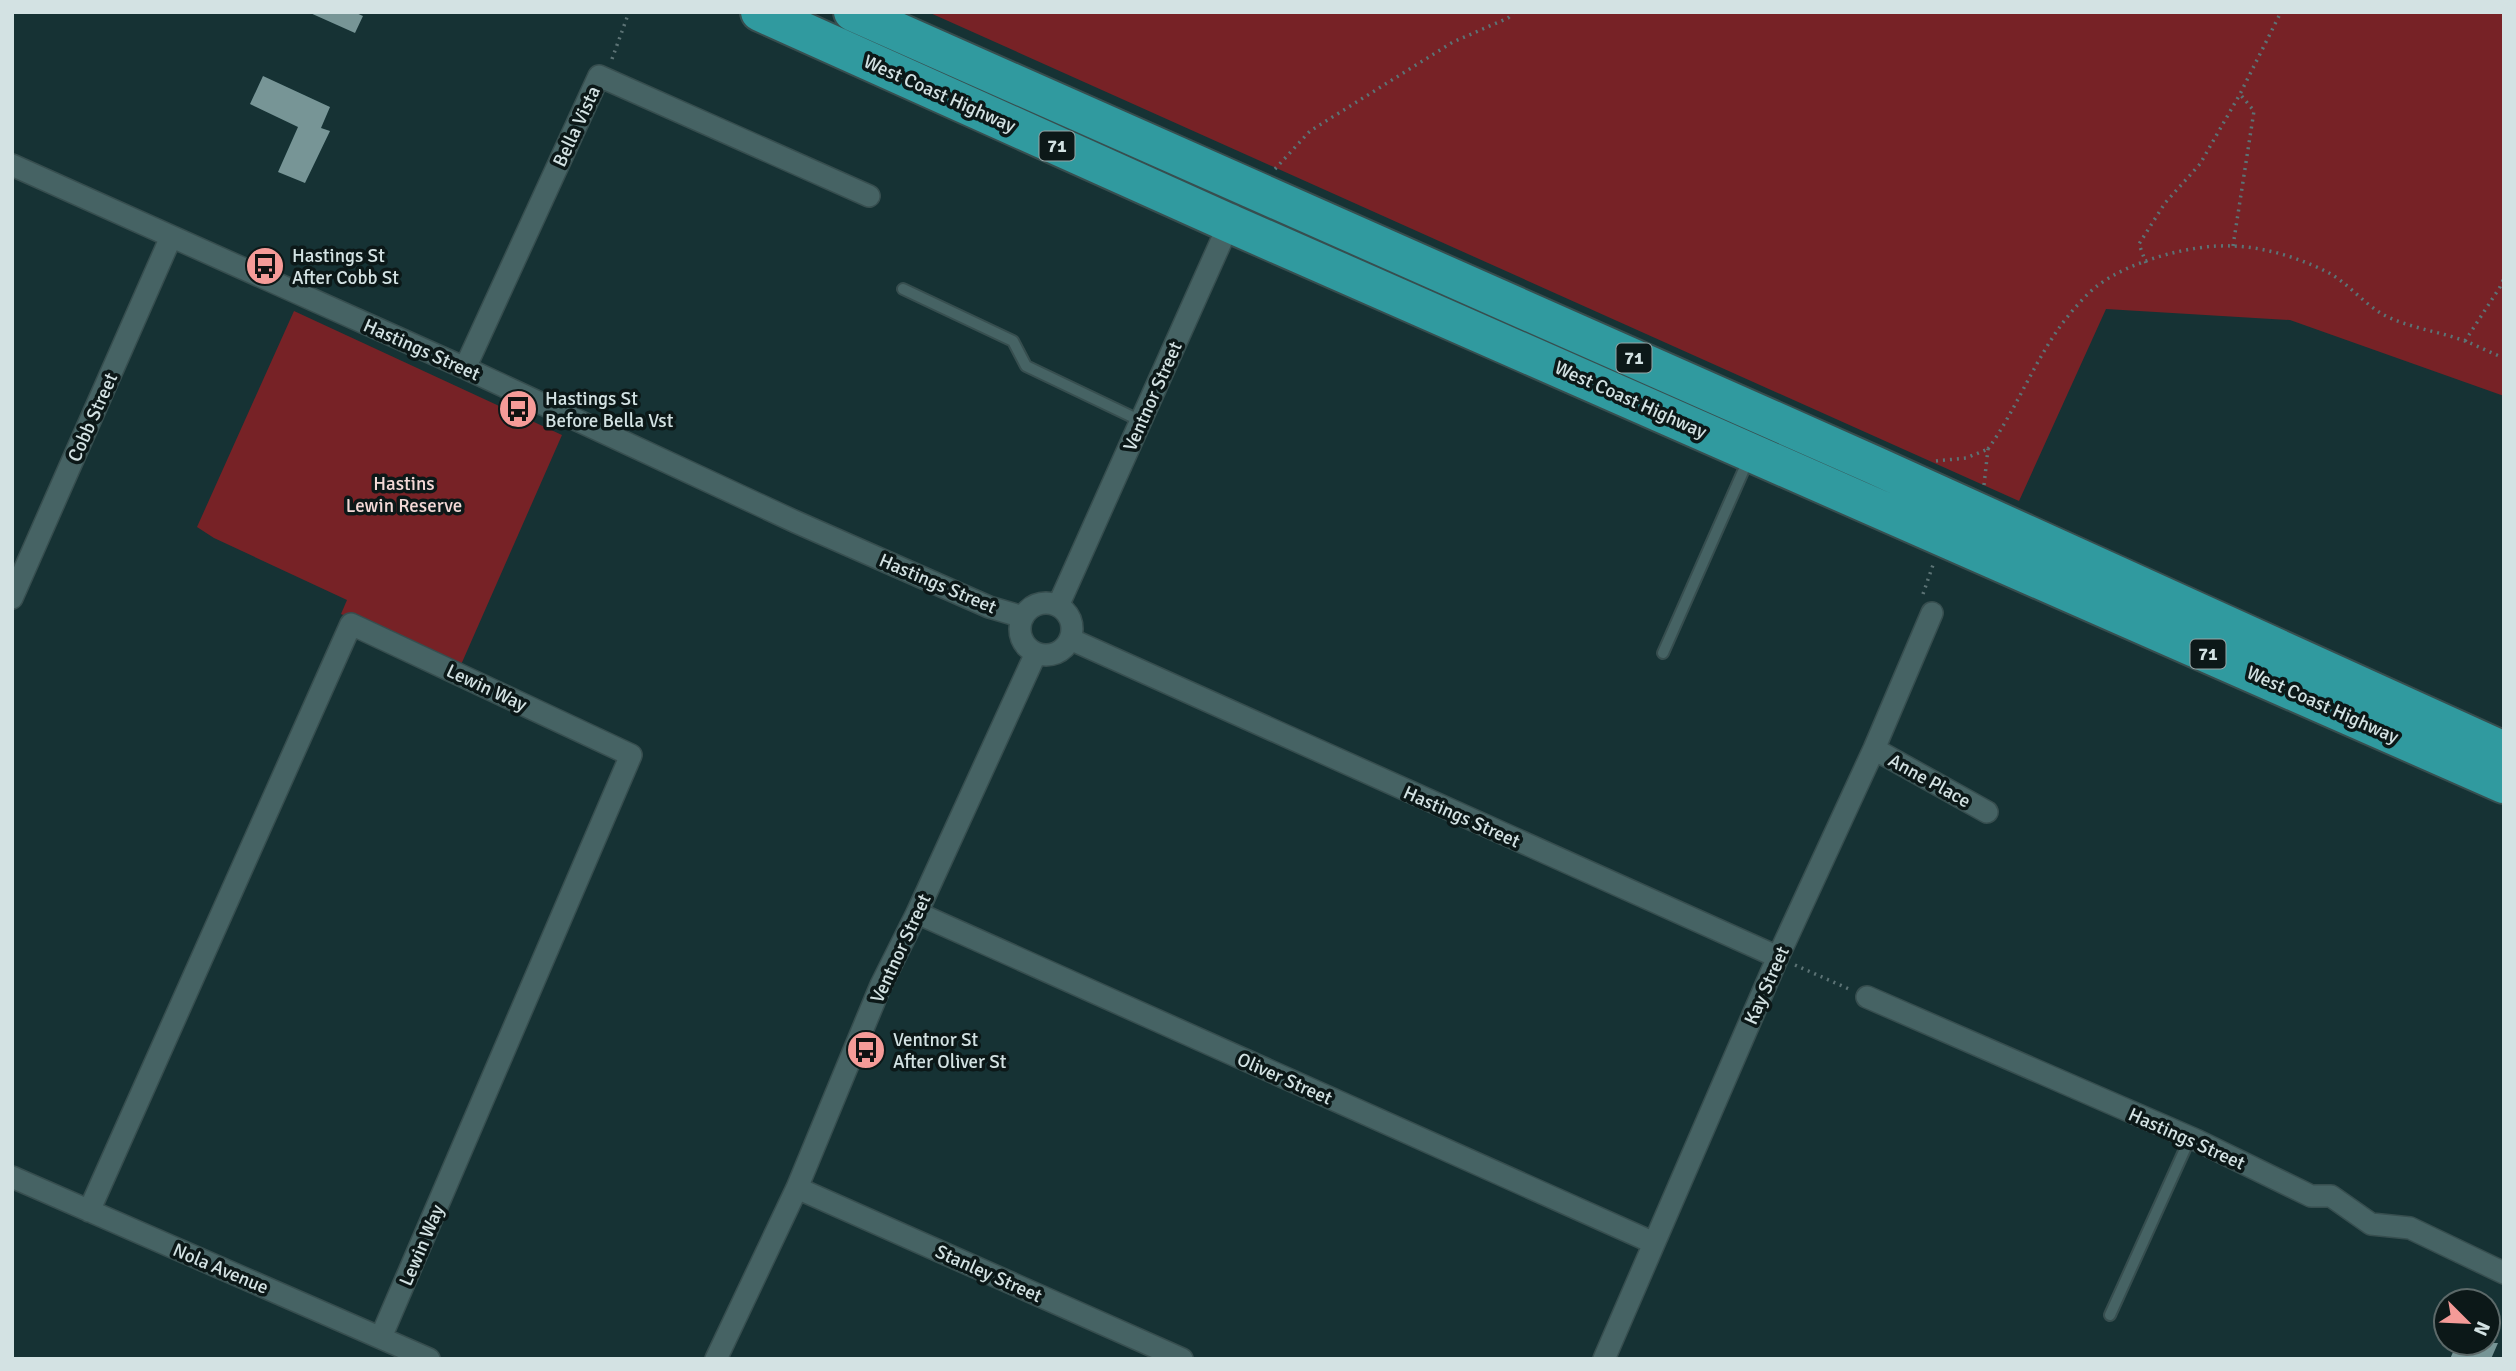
<svg xmlns="http://www.w3.org/2000/svg" width="2516" height="1371" font-family="Signika,sans-serif">
	<style>
		.green { fill: #772226 }
		.building { fill: #779596 }
		.lines { fill: none; stroke-linecap: round; stroke-linejoin: round }
		.lane-casing { stroke: #374e4f; stroke-width: 14 }
		.street-casing { stroke: #374e4f; stroke-width: 24 }
		.highway-casing { stroke: #374e4f; stroke-width: 42 }
		.path { stroke: #5c7375; stroke-width: 3.5; stroke-dasharray: 2 5; stroke-linecap: butt }
		.lane { stroke: #466364; stroke-width: 10 }
		.street { stroke: #466364; stroke-width: 21 }
		.highway { stroke: #309a9f; stroke-width: 38 }
		.labels { text-anchor: middle; stroke-width: 7; stroke-linejoin: round; paint-order: stroke }
		.shield { fill: #0c1818; stroke: #97a5a6; stroke-width: 2 }
		.shield-label { font-size: 18px; font-weight: bold; fill: #d3e2e3 }
		.street-label { font-size: 19px; fill: #d3e2e3; stroke: #0c1818 }
		.poi-label { font-size: 19px; fill: #d3e2e3; stroke: #0c1818; text-anchor: start }
		.park-label { font-size: 19px; fill: #f4d9d7; stroke: #0c1818 }
	</style>
	<rect width="100%" height="100%" fill="#163234"/>
	<path class="green" d="M928,12H2504V396L2290,320L2106,309L2019,501Z
		M294,311L562,435L460,667L341,614L347,600L214,538L197,527Z"/>
	<path class="building" d="M308,12H354L363,16L355,33Z
		M263,76L330,107L321,128L330,131L305,183L278,172L298,127L250,104Z
		M2457,1343H2498L2491,1359H2450Z"/>
	<g class="lines">
		<defs>
			<path id="lane" d="M903,289L1013,341L1026,366L1141,421
				M1663,653L1749,458
				M2110,1315L2190,1138"/>
			<path id="street" d="M12,165L465,368L796,522L989,607L1023,617
				M465,368L599,76L869,196
				M12,598L171,237
				M1020 629a26 26 0 1 1 52 0a26 26 0 1 1-52 0Z
				M1058,606L1233,215
				M1070,639L1778,957
				M1874,749L1987,812
				M917,913L1654,1243
				M1867,997L2198,1141L2311,1196H2331L2371,1224L2410,1228L2504,1273
				M12,1177L429,1359
				M797,1188L1182,1359
				M89,1211L351,624L631,755L381,1337
				M716,1359L797,1188L881,985L917,913L1036,653
				M1604,1359L1778,957L1874,749L1932,613"/>
			<path id="highway" d="M760,12L1229,223L2504,784
				M853,12L1874,465L2504,751"/>
		</defs>
		<use href="#lane" class="lane-casing"/>
		<use href="#street" class="street-casing"/>
		<use href="#highway" class="highway-casing"/>
		<path class="path" d="M612,59L629,12
			M1275,169L1310,131L1453,42L1508,18L1514,12
			M2233,246L2254,111L2240,94
			M2146,263L2139,244L2165,203L2200,164L2240,94L2281,12
			M2465,341L2500,287L2504,278
			M1988,449C2019,406 2039,348 2074,309C2081,301 2089,292 2097,286C2130,261 2191,244 2232,246C2265,247 2300,258 2329,273C2349,284 2364,304 2384,315C2409,328 2438,331 2465,341C2478,346 2491,353 2504,358
			M1936,461L1966,458L1988,449
			M1984,485L1988,449
			M1923,594L1934,562
			M1795,965L1849,989"/>
		<use href="#lane" class="lane"/>
		<use href="#street" class="street"/>
		<use href="#highway" class="highway"/>
	</g>
	<defs>
		<symbol id="bus-disc" viewBox="-11 -11 22 22"><circle r="9.5" fill="#f59b98" stroke="#0c1818"/><path d="M-5-6H5V4H4V6H2V4H-2V6H-4V4H-5ZM-3.5-4V0h7V-4ZM-3.5 1.2v1.5H-2V1.2ZM2 1.2v1.5H3.5V1.2Z" fill="#111"/></symbol>
	</defs>
	<g fill-rule="evenodd">
		<use href="#bus-disc" x="243" y="244" width="44" height="44"/>
		<use href="#bus-disc" x="496" y="387" width="44" height="44"/>
		<use href="#bus-disc" x="844" y="1028" width="44" height="44"/>
	</g>
	<g class="labels">
		<g class="shield">
			<rect x="1039.5" y="131.5" width="35" height="29" rx="5"/>
			<rect x="1616.5" y="343.5" width="35" height="29" rx="5"/>
			<rect x="2190.5" y="639.5" width="35" height="29" rx="5"/>
		</g>
		<g class="shield-label">
			<text x="1057" y="152">71</text>
			<text x="1634" y="364">71</text>
			<text x="2208" y="660">71</text>
		</g>
		<g class="street-label">
			<text transform="translate(940 93) rotate(24)" y="7">West Coast Highway</text>
			<text transform="translate(576 126) rotate(-65)" y="7">Bella Vista</text>
			<text transform="translate(422 349) rotate(24)" y="7">Hastings Street</text>
			<text transform="translate(1152 396) rotate(-66)" y="7">Ventnor Street</text>
			<text transform="translate(1631 399) rotate(24)" y="7">West Coast Highway</text>
			<text transform="translate(92 417) rotate(-66)" y="7">Cobb Street</text>
			<text transform="translate(938 583) rotate(23)" y="7">Hastings Street</text>
			<text transform="translate(487 687) rotate(25)" y="7">Lewin Way</text>
			<text transform="translate(2323 704) rotate(24)" y="7">West Coast Highway</text>
			<text transform="translate(1930 780) rotate(29)" y="7">Anne Place</text>
			<text transform="translate(1462 816) rotate(24)" y="7">Hastings Street</text>
			<text transform="translate(900 948) rotate(-65)" y="7">Ventnor Street</text>
			<text transform="translate(1766 985) rotate(-66)" y="7">Kay Street</text>
			<text transform="translate(1285 1078) rotate(24)" y="7">Oliver Street</text>
			<text transform="translate(2187 1138) rotate(24)" y="7">Hastings Street</text>
			<text transform="translate(421 1245) rotate(-67)" y="7">Lewin Way</text>
			<text transform="translate(221 1268) rotate(23)" y="7">Nola Avenue</text>
			<text transform="translate(989 1273) rotate(24)" y="7">Stanley Street</text>
		</g>
		<g class="poi-label">
			<text x="292" y="262">Hastings St<tspan x="292" dy="22">After Cobb St</tspan></text>
			<text x="545" y="405">Hastings St<tspan x="545" dy="22">Before Bella Vst</tspan></text>
			<text x="893" y="1046">Ventnor St<tspan x="893" dy="22">After Oliver St</tspan></text>
		</g>
		<g class="park-label">
			<text x="404" y="490">Hastins<tspan x="404" dy="22">Lewin Reserve</tspan></text>
		</g>
	</g>
	<rect width="2516" height="1371" fill="none" stroke="#d3e2e3" stroke-width="28"/>
	<g transform="translate(2467 1322) rotate(114)"><circle r="33" fill="#0c1818" stroke="#5c6969" stroke-width="2"/>
	<path d="M0-5L12 26L0 18L-12 26Z" fill="#f59b98"/>
	<text y="-10" font-size="19" font-weight="bold" text-anchor="middle" fill="#d3e2e3">N</text>
	</g>
</svg>
